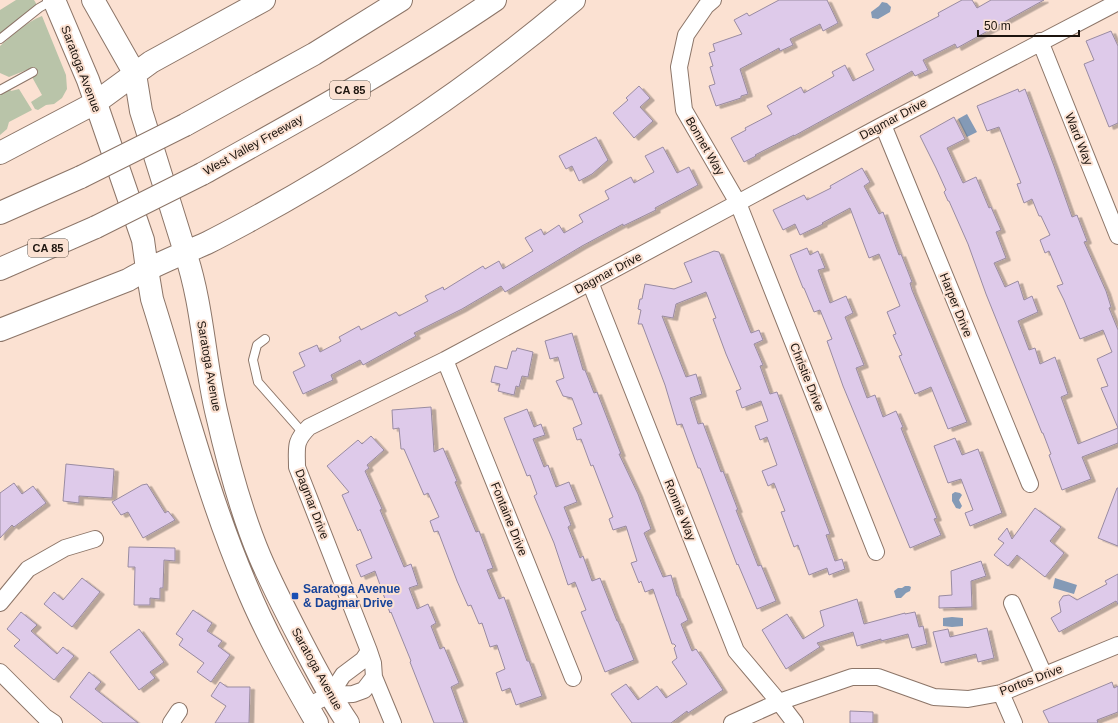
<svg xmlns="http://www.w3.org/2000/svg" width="1118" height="723" font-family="Arial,sans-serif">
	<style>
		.green { fill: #b9c4a9 }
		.water { fill: #849ab6 }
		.building { fill: #decaea; stroke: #998ba1; filter: url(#shadow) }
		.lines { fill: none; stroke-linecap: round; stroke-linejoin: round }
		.lane-casing { stroke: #8c7568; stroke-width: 10 }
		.street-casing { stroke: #8c7568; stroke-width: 18 }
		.primary-casing { stroke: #8c7568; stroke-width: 24 }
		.highway-casing { stroke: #8c7568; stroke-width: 24 }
		.lane { stroke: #fff; stroke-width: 8 }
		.street { stroke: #fff; stroke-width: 16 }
		.primary { stroke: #fff; stroke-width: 22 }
		.highway { stroke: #fff; stroke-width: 22 }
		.highway-bridge-casing { stroke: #8c7568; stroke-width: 24; stroke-linecap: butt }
		.highway-bridge { stroke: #fff; stroke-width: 22 }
		.transit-dot { fill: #1a4fb4; stroke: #fbe1d2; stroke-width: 1.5 }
		.labels { text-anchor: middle; stroke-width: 4; stroke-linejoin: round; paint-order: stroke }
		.shield { fill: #fbe1d2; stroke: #5f5249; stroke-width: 1 }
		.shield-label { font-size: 11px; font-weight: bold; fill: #1c140e }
		.street-label { font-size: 12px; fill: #1c140e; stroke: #fbe1d2 }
		.transit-label { font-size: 12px; font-weight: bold; fill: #164399; stroke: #fbe1d2; text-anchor: start }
	</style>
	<defs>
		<filter id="shadow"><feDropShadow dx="4.5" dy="2.5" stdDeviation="0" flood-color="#0004"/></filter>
	</defs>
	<rect width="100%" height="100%" fill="#fbe1d2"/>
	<path class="green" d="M16,0H34L37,5L0,34V10Z
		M42,16L66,75L67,89L62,98L54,104L46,105L38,110L35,109L31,102L42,95L32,77L38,74L34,67L9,77L0,73V46C13,35 26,22 42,16Z
		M10,89L11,91L19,89L32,110L9,122L7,129L0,135V95Z"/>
	<path class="water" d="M882,2L887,3L891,7L890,12L878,19L872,18L871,12L879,6Z
		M967,114L977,132L967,137L958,119Z
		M955,492L960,493L962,495L959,500L962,506L960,509L956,508L952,501V494Z
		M1055,578L1077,585L1074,594L1053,588Z
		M905,586H909L911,587L910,591L906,593L901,598H896L894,591L898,588H902Z
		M952,617L963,618V626L952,627L943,626V618Z"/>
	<path class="building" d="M779,0H827L838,23L823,31L820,24L790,39L793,45L780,51L779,48L740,69L748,94L741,96V98L716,106L709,86L715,84L710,67L713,66L709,53L715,51L713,44L742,34L734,20L747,13L749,16Z
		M962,0H972L977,8L991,0H1044L957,48L955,44L923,60L928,70L915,76L912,71L794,136V135L755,155L756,156L744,162L731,138L746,130L745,128L772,114L767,106L801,87L804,93L834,76L832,72L845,65L853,81L874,70L866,54L939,16L938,13Z
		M1111,31L1118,46V123L1109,127L1084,64L1094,60L1086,41Z
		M639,86L650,98L640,107L653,121L634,138L613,113L628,100L626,98Z
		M1018,89L1019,92L1025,89L1054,166L1072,217L1077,215L1087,241L1084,242L1106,291L1111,307L1109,308L1118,330V443L1082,457L1091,479L1062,490L1049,455L1051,454L1043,433H1042L986,294L968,244L949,201H948L944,192L946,190L936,168L920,136L954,117L965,139L947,148L963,183L976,177L989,208L991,207L1001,230L996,232L1006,258L994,263L1005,287L1018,281L1024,300L1032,296L1038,312L1018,321L1029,350L1035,348L1040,364L1055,357L1068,394L1061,397L1078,444L1118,428L1101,388L1108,386L1097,359L1112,352L1103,330L1080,339L1064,300L1057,286L1063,284L1049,251L1045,253L1040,240L1050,235L1041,216H1039L1032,199L1024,203L1017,184L1021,183L999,127L987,131L977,106Z
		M596,137L608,160L592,174L579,181L572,166L566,169L559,156Z
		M663,147L677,173L689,167L698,185L655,208L656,210L623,226V224L582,246L505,292L501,286L462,309L414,333L416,336L363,365L360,360L331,375L333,380L303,394L293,372L305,366L299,353L317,345L320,352L341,341L339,337L359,326L361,330L396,312L399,316L428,301L425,296L443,287L444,290L483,266L485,269L499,261L503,269L533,251L525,238L541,229L544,235L559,225L564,233L583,222L579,215L609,199L605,191L631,177L634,183L654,172L645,156Z
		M862,168L870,182L864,186L879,214L883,212L899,255L901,254L912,282L910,283L912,290L967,422L948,429L931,387L915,394L899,356L902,355L893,335L896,334L887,312L900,306L879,254L869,258L850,208L822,223L823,224L800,235L795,224L783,230L773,210L804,195L807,200L831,188L830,186Z
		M807,248L810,255L818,251L825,268L818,270L830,303L846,296L853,313L845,317L864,365L856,368L867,398L875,395L883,417L896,411L903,427L901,428L937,518L934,519L941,535L910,548L843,386L827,341L832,339L820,310L814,312L804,288H803L790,255Z
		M714,251L719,252L751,333L759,330L763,340L754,344L763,365L760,366L770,394L777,392L830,534L826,535L835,561L842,559L845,569L829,575L827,568L809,575L798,545L794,547L781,512L785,511L774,483L768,486L762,471L777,465L767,437L760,440L755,426L768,421L761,401L742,408L736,391L741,389L726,354L713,319L716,318L706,292L676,304L673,318L662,316L686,377L696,374L702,394L690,398L698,424L703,423L721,472L723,471L738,510H736L758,566L761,565L776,601L757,609L738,564L737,565L700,468H698L682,424L677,425L665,385L642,324H638L641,310L638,309L640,299H642L645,284L674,289L692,282L684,263Z
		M572,333L583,370H585L594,393L597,392L621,454H619L638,494L651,529L644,533L663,577L671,575L677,596H678L688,620L681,624L692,651L696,649L723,690L688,713L687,711L671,723H632L611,694L626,684L638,700L657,686L666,698L687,684L672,662L677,658L674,648L676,646L674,644H672L653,589L645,592L641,581L639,583L631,563L637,561L626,526L613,530L609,519L613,517L593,465L591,466L581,439L577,440L573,428L582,424L572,398L563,396L556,381L564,378L558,357L550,359L545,341Z
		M517,348L533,352L528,377L522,376L519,387L516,386L514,395L498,391L500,384L491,382L495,366L507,369L512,351H516Z
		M431,407L434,452L443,448L457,481L455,482L476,532L479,531L493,568L487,570L499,599L504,597L527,661H529L542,696L516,705L510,688L502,691L496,673L505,669L497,645L490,647L482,623L479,624L471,605L468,606L457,581L438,531L434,532L430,521L439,517L428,493L424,495L404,449H401L399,428L393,429L392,410Z
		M527,409L534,427L541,424L545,435L533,439L544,467L548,465L556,487L569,482L577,502L564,507L571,525L568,527L580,558L583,556L592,581L600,578L617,621H618L634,660L605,672L581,612L586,610L575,582L568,585L554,543L534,496L537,494L530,475L527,476L504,418Z
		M371,436L384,450L367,465L369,468L365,471L382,509L380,510L404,567L411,564L418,585L409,588L417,609L428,604L436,623L431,626L440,649L444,647L459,683L451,687L464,723H434L410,662L411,661L391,612L390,613L375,571L361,577L356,565L372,558L360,529L358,531L342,495L349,492L327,466L358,440L362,444Z
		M955,438L962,455L978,449L1002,513L970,526L965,513L973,510L961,479L948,483L934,446Z
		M66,464L114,469L112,498L79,496V503L63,501Z
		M14,483L22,494L33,486L46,503L14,527L12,525L0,538V493Z
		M147,484L165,513L168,511L175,520L143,538L128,512L121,515L112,502L142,485Z
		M1117,488H1118V546L1098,538Z
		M1035,508L1061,527L1050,541L1064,553L1045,577L1017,555L1008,566L994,555L1004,543L998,539L1007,528L1012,539Z
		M129,547L175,548V561L164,560L163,588H160V599L150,598V605H134L135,567H128Z
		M981,561L986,576L971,581L972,607L939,608V596L952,595L951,571Z
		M1118,574V604L1116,601L1059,632L1051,618L1061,612L1059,602L1063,596L1069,595L1077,600L1107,584L1105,581Z
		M82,578L100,592L72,627L44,604L54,592L63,600Z
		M857,599L864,624L905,613V614L915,612L919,627L923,626L927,644L912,648L908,634L881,641V639L857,646L853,632L817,643L820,647L786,669L762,630L787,614L803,639L824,626L820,611Z
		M193,610L212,623L207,631L222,641L218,646L230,655L211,682L197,672L204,663L179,645L183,639L176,634Z
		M21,612L37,625L31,631L57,654L63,647L74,656L54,680L14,646L20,640L7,629Z
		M987,628L994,658L978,662L976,654L941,663L933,632L948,629L950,637Z
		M139,629L164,662L150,672L155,678L139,690L110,652Z
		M89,672L101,682L95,689L138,723H103L70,697Z
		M220,682L227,687H250L249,723H215L226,706L211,696Z
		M1112,682L1114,688L1118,686V712L1097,720L1098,723H1049L1043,711Z
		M850,711L873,712V723H850Z"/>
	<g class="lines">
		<defs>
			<path id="lane" d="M0,39L39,8L53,0
				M0,90L33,72
				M265,339L257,345L253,360L258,382L303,433"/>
			<path id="street" d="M713,0L706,6L686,35L679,67L684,110L738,203L876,552
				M1040,41L1118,236
				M883,125L1030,484
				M590,282L736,651L779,702L795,723
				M445,360L573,678
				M0,603L28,569L65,548L95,539
				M1012,603L1044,675
				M0,672L45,717L54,723
				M1001,693L1014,723
				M330,695L343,675L363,660L369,651
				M307,706L330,695L353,694L364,690L374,677
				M171,723L179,711
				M393,723L374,677L373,663L369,651L297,467C297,447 294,442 309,427L445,360L883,125L1118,2
				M732,723L779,702L852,677H878L934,697L968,699L1001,693L1118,645"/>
			<path id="primary" d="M185,252C203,305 204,361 217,415C228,463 241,512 260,557C272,585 286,612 300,639C315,668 330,697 348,723
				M147,269L152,299C182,394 206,491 245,583C265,632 291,678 317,723"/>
			<path id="highway" d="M54,0L88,80L143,240L147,269
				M93,0L135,74L141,111L185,252
				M185,125L314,54L401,0
				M0,153L95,103L151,62L264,0
				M202,174C301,119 401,64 495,0
				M0,213L81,177
				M0,269L96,227
				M0,330L128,280C153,265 180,255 207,243C221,236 234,229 247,222C363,159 473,86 574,0"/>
		</defs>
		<use href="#lane" class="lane-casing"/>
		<use href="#street" class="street-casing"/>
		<use href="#primary" class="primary-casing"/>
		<use href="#highway" class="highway-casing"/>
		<use href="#lane" class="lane"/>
		<use href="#street" class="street"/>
		<use href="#primary" class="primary"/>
		<use href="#highway" class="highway"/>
		<defs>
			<path id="highway-bridge" d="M81,177L185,125
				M96,227L202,174"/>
		</defs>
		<use href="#highway-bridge" class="highway-bridge-casing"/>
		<use href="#highway-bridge" class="highway-bridge"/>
	</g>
	<rect class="transit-dot" x="291" y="592" width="8" height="8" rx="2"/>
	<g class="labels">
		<g class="shield">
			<rect x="330" y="81" width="40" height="18" rx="3"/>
			<rect x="28" y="239" width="40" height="18" rx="3"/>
		</g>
		<g class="shield-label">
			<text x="350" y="94">CA 85</text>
			<text x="48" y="252">CA 85</text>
		</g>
		<g class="street-label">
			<text transform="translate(81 69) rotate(69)" y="4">Saratoga Avenue</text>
			<text transform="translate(893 119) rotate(-28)" y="4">Dagmar Drive</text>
			<text transform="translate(1079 139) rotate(68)" y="4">Ward Way</text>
			<text transform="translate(253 145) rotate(-29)" y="4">West Valley Freeway</text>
			<text transform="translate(705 146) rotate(60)" y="4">Bonnet Way</text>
			<text transform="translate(608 273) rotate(-28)" y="4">Dagmar Drive</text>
			<text transform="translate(956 305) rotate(68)" y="4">Harper Drive</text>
			<text transform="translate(209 366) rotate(80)" y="4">Saratoga Avenue</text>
			<text transform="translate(807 377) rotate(68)" y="4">Christie Drive</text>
			<text transform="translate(312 504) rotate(69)" y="4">Dagmar Drive</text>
			<text transform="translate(680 510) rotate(68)" y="4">Ronnie Way</text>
			<text transform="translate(509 519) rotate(68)" y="4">Fontaine Drive</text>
			<text transform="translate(317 669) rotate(61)" y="4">Saratoga Avenue</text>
			<text transform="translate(1031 680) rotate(-21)" y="4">Portos Drive</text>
		</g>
		<g class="transit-label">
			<text x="303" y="593">Saratoga Avenue<tspan x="303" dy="14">&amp; Dagmar Drive</tspan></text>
		</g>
	</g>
	<path d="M978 30v6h101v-6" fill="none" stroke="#1c140e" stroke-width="2"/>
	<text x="984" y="30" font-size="12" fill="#1c140e" stroke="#fbe1d2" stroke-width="3" paint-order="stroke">50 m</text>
</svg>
